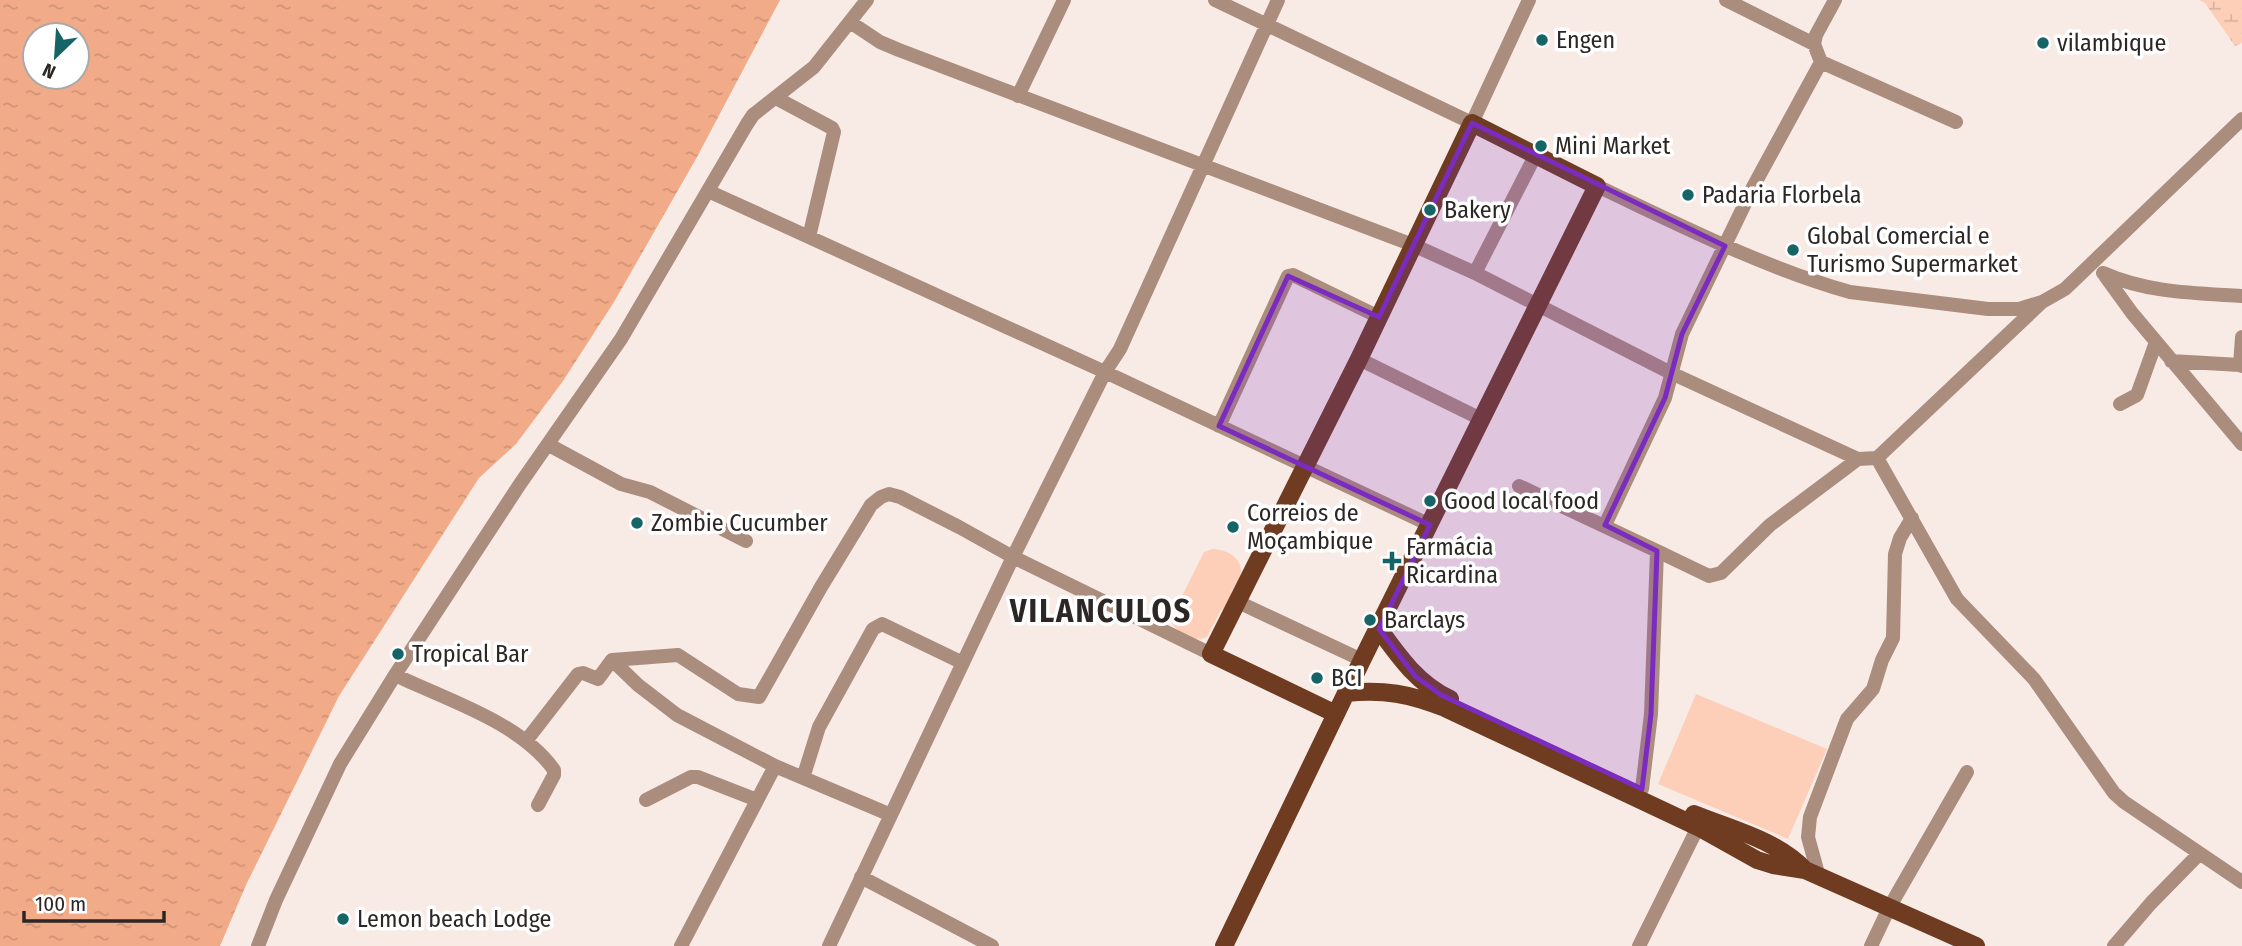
<svg xmlns="http://www.w3.org/2000/svg" width="2242" height="946" font-family="'Fira Sans Condensed',sans-serif">
	<style>
		.wetland { fill: url(#wetland-marsh) }
		.garden { fill: #fdcfb9 }
		.water { fill: url(#water-ripples); fill-rule: evenodd }
		.lines { fill: none; stroke-linecap: round; stroke-linejoin: round }
		.minor { stroke: #ab8d7e; stroke-width: 14 }
		.major { stroke: #6f3c22; stroke-width: 18 }
		.marked { fill: #7b2cbf; fill-opacity: 0.2; stroke: #7b2cbf; stroke-width: 5; stroke-linejoin: round }
		.poi-dot { fill: #166566; stroke: #fff; stroke-width: 2.5 }
		.labels { text-anchor: middle; stroke-width: 7; stroke-linejoin: round; paint-order: stroke }
		.poi-label { font-size: 24px; fill: #2c2725; stroke: #fff; text-anchor: start }
		.district-label { font-size: 32px; font-weight: bold; letter-spacing: 2px; fill: #2c2725; stroke: #fff }
	</style>
	<defs>
		<pattern id="wetland-marsh" width="20" height="14" patternUnits="userSpaceOnUse" patternTransform="scale(1.75)"><rect width="20" height="14" fill="#fdcfb9"/><path d="M1 5h8M5 5V1M11 12h8M15 12V8" fill="none" stroke="#d9b29f"/></pattern>
		<pattern id="water-ripples" width="26" height="14" patternUnits="userSpaceOnUse" patternTransform="scale(1.75)"><rect width="26" height="14" fill="#f2ab89"/><path d="M2 4q2-2 4 0t4 0M15 11q2-2 4 0t4 0" fill="none" stroke="#d09376"/></pattern>
	</defs>
	<rect width="100%" height="100%" fill="#f8ebe6"/>
	<path class="wetland" d="M2199,0H2242V43L2235,46L2205,3Z"/>
	<path class="garden" d="M1212,549C1224,549 1241,556 1241,571C1241,578 1235,586 1231,592L1233,597L1227,609L1221,610L1207,637C1192,643 1177,633 1170,620L1204,552Z
		M1696,694L1827,749L1788,839L1658,784Z"/>
	<path class="water" d="M0,0H780L697,157L614,302L563,381L516,444L479,478L339,696L246,885L220,946H0ZM77,35V77H35V35Z"/>
	<g class="lines">
		<path class="minor" d="M1215,0L1472,123L1529,0
			M1726,0L1814,44
			M850,22L880,42L899,50L1413,245L1475,273L1671,373L1858,459L1877,458L2042,302
			M1821,62L1956,122
			M1018,96L1064,0
			M776,98L832,128L834,132L809,237
			M1597,186C1680,225 1762,267 1850,292L1988,309H2019L2042,302L2065,289L2242,119
			M708,191L1105,372L1430,525
			M1475,273L1536,154
			M2103,273L2132,313L2242,444
			M2103,273C2148,293 2194,293 2242,296
			M2242,337L2240,365L2242,366
			M1359,359L1481,419
			M2171,361L2240,365
			M2120,404L2137,395L2156,342
			M1219,426L1288,276L1293,275L1379,317
			M549,445L621,484L650,492L746,541
			M1877,458L1957,599L2034,679L2114,793L2124,802L2242,882
			M1519,486L1657,551L1651,714L1642,789
			M1605,525L1665,398L1682,334L1753,187L1821,62L1814,44L1816,35L1835,0
			M1657,551L1709,576L1721,573L1770,525L1858,459
			M1238,602L1362,660
			M612,660L638,685L677,715L775,766L891,815
			M395,675C447,700 520,722 554,770V775L538,805
			M526,741L578,674L583,673L598,679L612,660L678,655L738,694L759,697L821,587L871,505L881,497L889,494L900,497L959,527L1013,557L1211,654
			M803,778L819,727L873,629L882,624L963,663
			M646,800L691,777H698L757,800
			M861,877L992,946
			M1819,877L1808,837L1810,817L1847,719L1873,689L1882,660L1893,638L1895,554L1900,538L1912,518
			M258,946L276,900L340,764L395,675L520,484L621,339L747,124L753,115L814,67L867,0
			M681,946L775,766
			M829,946L1013,557L1105,372L1120,349L1278,0
			M1639,946L1698,827
			M1871,946L1889,908L1967,772
			M2114,946L2151,903L2199,854"/>
		<path class="major" d="M1379,629C1399,657 1418,684 1450,699
			M1346,693C1384,689 1410,694 1445,708L1698,827L1757,860L1773,865L1805,870L1976,946
			M1694,814C1731,829 1777,840 1805,870
			M1224,946L1362,660L1597,186L1472,123L1359,359L1211,654L1336,714"/>
	</g>
	<path class="marked" d="M1472,123L1725,246L1682,334L1665,398L1605,525L1657,551L1651,714L1642,789L1441,695L1415,676L1379,629L1430,525L1219,426L1288,276L1379,317Z"/>
	<g class="poi-dot">
		<circle cx="1542" cy="40" r="7"/>
		<circle cx="2043" cy="43" r="7"/>
		<circle cx="1541" cy="146" r="7"/>
		<circle cx="1688" cy="195" r="7"/>
		<circle cx="1430" cy="210" r="7"/>
		<circle cx="1793" cy="250" r="7"/>
		<circle cx="1430" cy="501" r="7"/>
		<circle cx="637" cy="523" r="7"/>
		<circle cx="1233" cy="527" r="7"/>
		<path d="M1388.5 550.5h7v7h7v7h-7v7h-7v-7h-7v-7h7z"/>
		<circle cx="1370" cy="620" r="7"/>
		<circle cx="398" cy="654" r="7"/>
		<circle cx="1317" cy="678" r="7"/>
		<circle cx="343" cy="919" r="7"/>
	</g>
	<g class="labels">
		<g class="poi-label">
			<text x="1556" y="48">Engen</text>
			<text x="2057" y="51">vilambique</text>
			<text x="1555" y="154">Mini Market</text>
			<text x="1702" y="203">Padaria Florbela</text>
			<text x="1444" y="218">Bakery</text>
			<text x="1807" y="244">Global Comercial e<tspan x="1807" dy="28">Turismo Supermarket</tspan></text>
			<text x="1444" y="509">Good local food</text>
			<text x="1247" y="521">Correios de<tspan x="1247" dy="28">Moçambique</tspan></text>
			<text x="651" y="531">Zombie Cucumber</text>
			<text x="1406" y="555">Farmácia<tspan x="1406" dy="28">Ricardina</tspan></text>
			<text x="1384" y="628">Barclays</text>
			<text x="412" y="662">Tropical Bar</text>
			<text x="1331" y="686">BCI</text>
			<text x="357" y="927">Lemon beach Lodge</text>
		</g>
		<g class="district-label">
			<text x="1101" y="622">VILANCULOS</text>
		</g>
	</g>
	<g transform="translate(56 56) rotate(205)"><circle r="33" fill="#ffffff" stroke="#aba9a8" stroke-width="2"/>
	<path d="M0-5L12 26L0 18L-12 26Z" fill="#166566"/>
	<text y="-10" font-size="19" font-weight="bold" text-anchor="middle" fill="#2c2725">N</text>
	</g>
	<path d="M24 911v10h140v-10" fill="none" stroke="#2c2725" stroke-width="3.5"/>
	<text x="35" y="911" font-size="21" fill="#2c2725" stroke="#ffffff" stroke-width="5" paint-order="stroke">100 m</text>
</svg>
